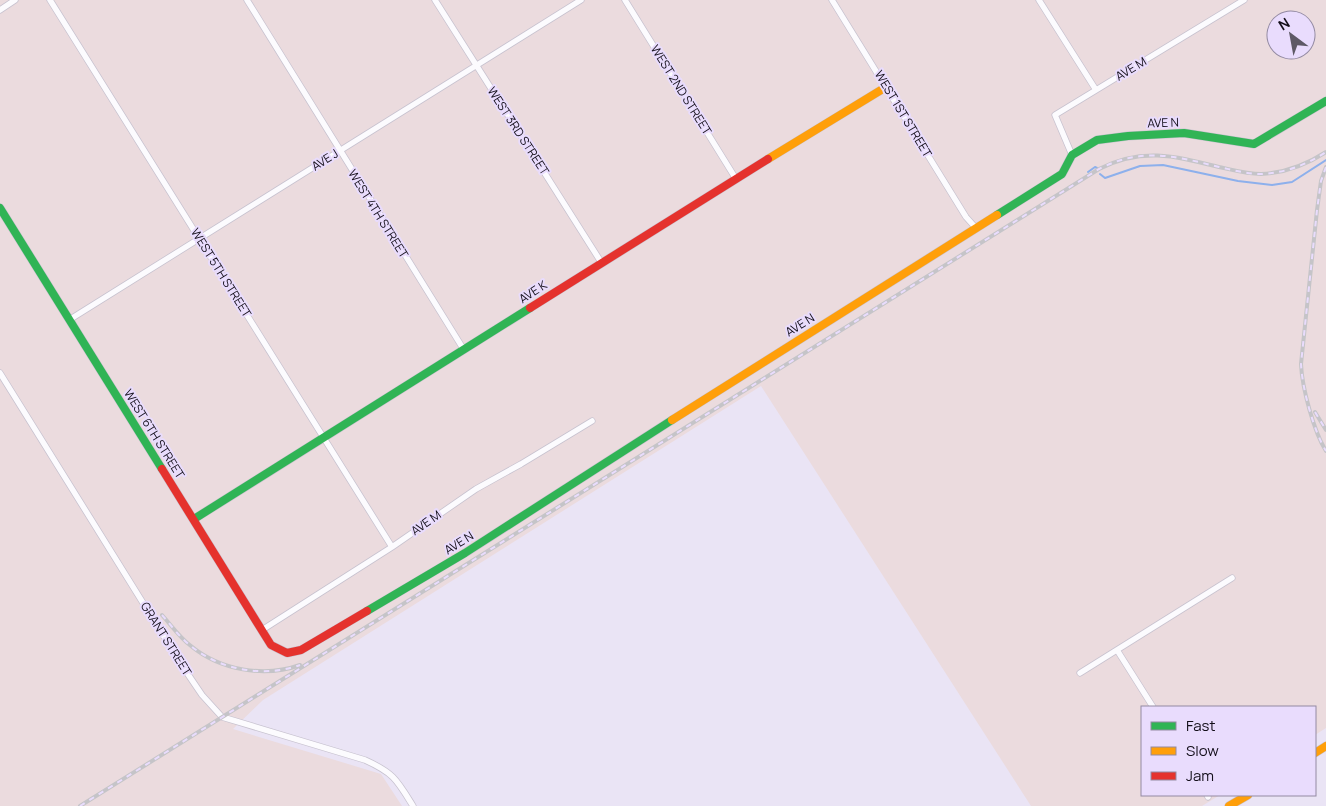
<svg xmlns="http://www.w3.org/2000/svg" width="1326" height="806" font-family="Manrope,sans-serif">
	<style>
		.industrial { fill: #ebdbde; fill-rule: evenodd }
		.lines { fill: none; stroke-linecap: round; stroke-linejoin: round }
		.stream { stroke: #8db0ec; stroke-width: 2 }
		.street-casing { stroke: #c7c2cf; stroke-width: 7 }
		.fast-casing { stroke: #c7c2cf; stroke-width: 9 }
		.slow-casing { stroke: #c7c2cf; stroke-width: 9 }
		.jam-casing { stroke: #c7c2cf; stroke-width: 9 }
		.street { stroke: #fcfbfe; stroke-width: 5.5 }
		.fast { stroke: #30b455; stroke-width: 8 }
		.slow { stroke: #ff9f0a; stroke-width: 8 }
		.jam { stroke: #e5322d; stroke-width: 8 }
		.rail-casing { stroke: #c5c4c8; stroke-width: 4 }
		.rail { stroke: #e9dcfd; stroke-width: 2; stroke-dasharray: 5.5; stroke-linecap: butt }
		.labels { text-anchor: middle; stroke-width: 4; stroke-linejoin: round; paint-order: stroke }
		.street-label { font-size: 12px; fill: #130e19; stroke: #e9dcfd }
	</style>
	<rect width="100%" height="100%" fill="#eae4f5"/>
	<path class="industrial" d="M0,0H1326V728L1315,735V707H1142V795H1220L1202,806H1031L761,386L263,700L233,729L381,774L402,806H0ZM1276,20H1306V50H1276Z"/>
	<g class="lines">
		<path class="stream" d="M1088,172L1095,167L1097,168
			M1100,174L1105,178L1140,166L1163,165L1238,181L1272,185L1292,182L1326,160"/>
		<defs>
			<path id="street" d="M50,0L392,547
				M247,0L464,350
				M435,0L601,262
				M625,0L736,179
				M832,0L966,217L975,227
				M1039,0L1096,90
				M0,10L15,0
				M1072,155L1055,115L1244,0
				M69,320L581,0
				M0,373L181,664L202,695L222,717L365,760C394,773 397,780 413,806
				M262,630L392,547L476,489L521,464L592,421
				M1117,650L1153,707
				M1080,673L1232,578
				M1207,795L1208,797"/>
			<path id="fast" d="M0,208L162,469
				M997,215L1062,174L1072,155L1097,140L1128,136L1184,133L1254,144L1326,101
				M194,519L530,308
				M367,611L465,553L672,420"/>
			<path id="slow" d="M768,159L886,87
				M672,420L997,215
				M1315,753L1326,746
				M1229,806L1248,795"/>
			<path id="jam" d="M530,308L768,159
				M162,469L271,645L287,653L301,650L367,611"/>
		</defs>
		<use href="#street" class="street-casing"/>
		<use href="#fast" class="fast-casing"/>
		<use href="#slow" class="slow-casing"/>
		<use href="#jam" class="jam-casing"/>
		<use href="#street" class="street"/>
		<use href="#fast" class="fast"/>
		<use href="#slow" class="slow"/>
		<use href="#jam" class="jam"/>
		<defs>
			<path id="rail" d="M1326,167L1321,181L1317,210L1301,364C1302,388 1314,432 1326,451
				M1315,412L1326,430
				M162,615C171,625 180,638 191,646C220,670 264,678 300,665
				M80,806L1099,169C1142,147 1175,156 1219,167C1233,170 1247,174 1261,174C1285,173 1306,165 1326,152"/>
		</defs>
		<use href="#rail" class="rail-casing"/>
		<use href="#rail" class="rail"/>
	</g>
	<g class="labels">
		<g class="street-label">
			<text transform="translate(1131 69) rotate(-31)" y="4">AVE M</text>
			<text transform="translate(681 90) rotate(58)" y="4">WEST 2ND STREET</text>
			<text transform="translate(903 114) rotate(59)" y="4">WEST 1ST STREET</text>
			<text transform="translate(1163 123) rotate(-2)" y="4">AVE N</text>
			<text transform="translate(518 131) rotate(57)" y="4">WEST 3RD STREET</text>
			<text transform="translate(325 160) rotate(-32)" y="4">AVE J</text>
			<text transform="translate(378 214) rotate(58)" y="4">WEST 4TH STREET</text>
			<text transform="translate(221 273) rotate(58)" y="4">WEST 5TH STREET</text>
			<text transform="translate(533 292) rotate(-33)" y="4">AVE K</text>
			<text transform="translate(800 325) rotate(-32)" y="4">AVE N</text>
			<text transform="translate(154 434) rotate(58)" y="4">WEST 6TH STREET</text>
			<text transform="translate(426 523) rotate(-35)" y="4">AVE M</text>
			<text transform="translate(459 543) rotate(-32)" y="4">AVE N</text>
			<text transform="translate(166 639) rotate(58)" y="4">GRANT STREET</text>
		</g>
	</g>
	<rect x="1141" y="706" width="175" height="90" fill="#e9dcfd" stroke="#938aa2"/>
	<rect x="1151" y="722" width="25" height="8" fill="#30b455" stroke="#938aa2"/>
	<text x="1186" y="731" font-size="15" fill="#130e19">Fast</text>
	<rect x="1151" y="747" width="25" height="8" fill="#ff9f0a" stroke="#938aa2"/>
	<text x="1186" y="756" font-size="15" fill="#130e19">Slow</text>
	<rect x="1151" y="772" width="25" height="8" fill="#e5322d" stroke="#938aa2"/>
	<text x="1186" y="781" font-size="15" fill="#130e19">Jam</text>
	<g transform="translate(1291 35) rotate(328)"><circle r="24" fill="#e9dcfd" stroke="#938aa2"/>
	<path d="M0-4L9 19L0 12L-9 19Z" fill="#5e5966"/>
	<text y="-8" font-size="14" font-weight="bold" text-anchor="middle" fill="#130e19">N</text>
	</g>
</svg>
